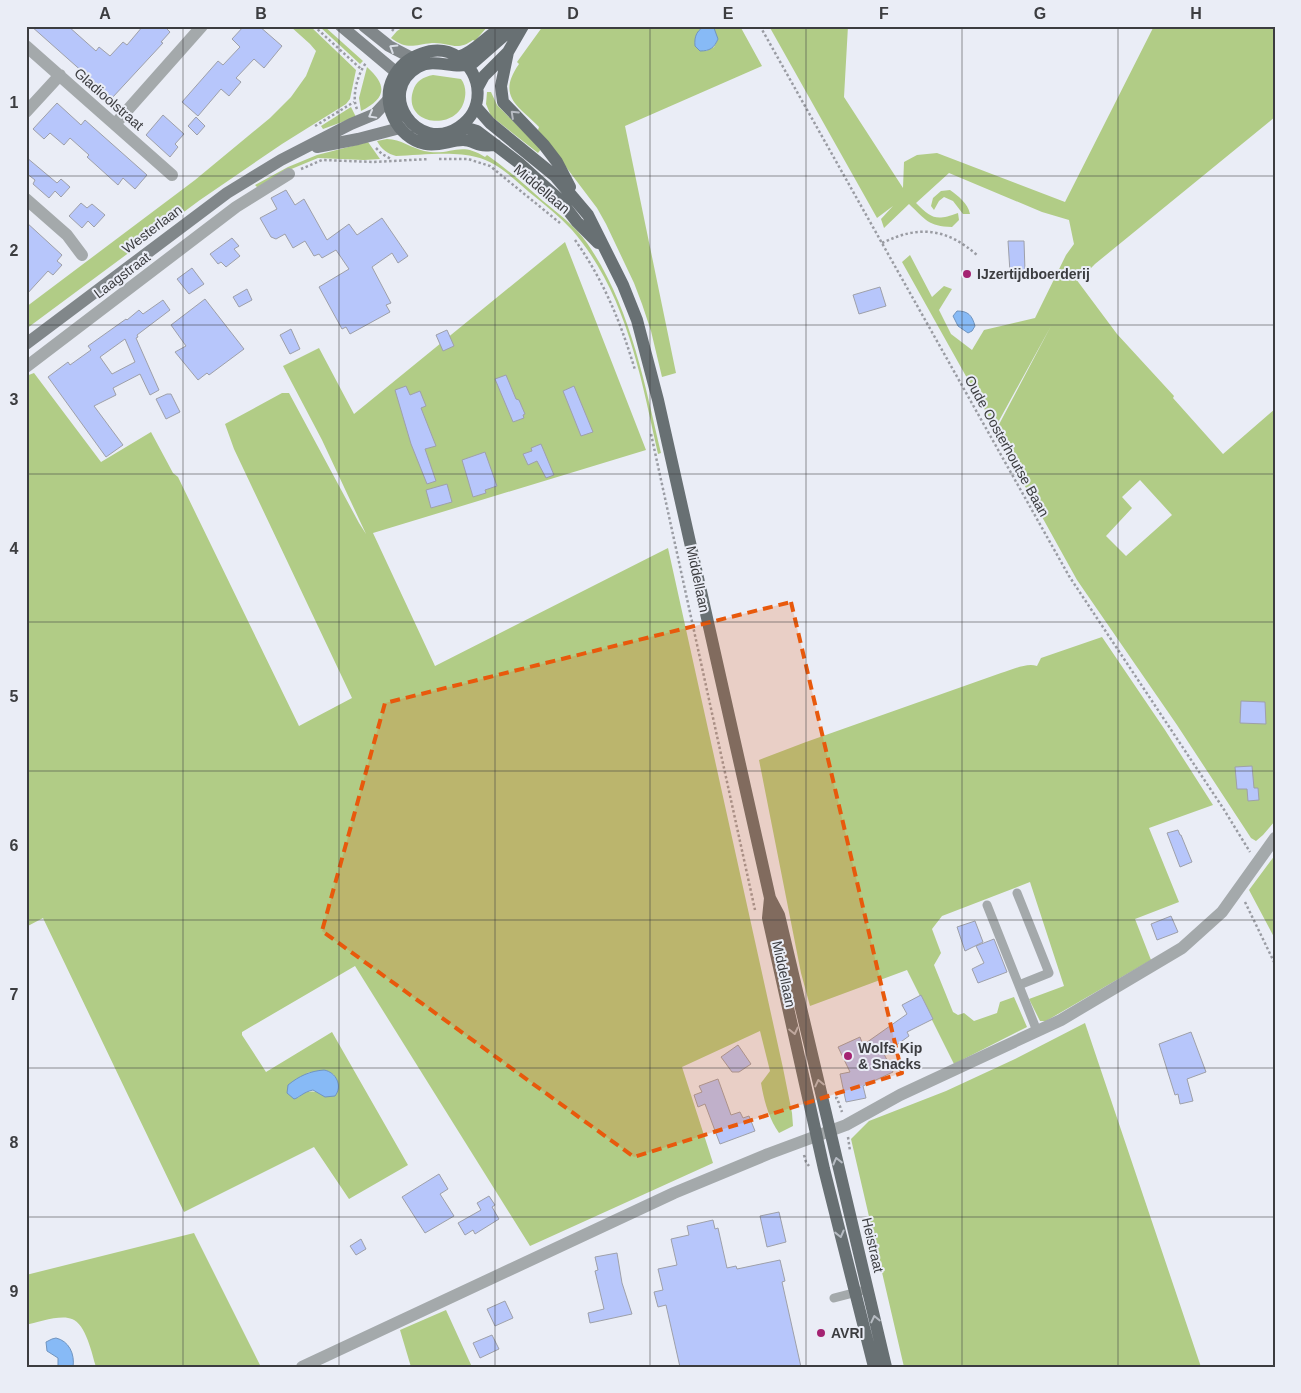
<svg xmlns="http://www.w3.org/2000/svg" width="1301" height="1393" font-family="Arial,sans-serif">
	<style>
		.green { fill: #b1cc86; fill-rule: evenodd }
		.water { fill: #87baf6; stroke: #7094bf }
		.building { fill: #b7c6fb; stroke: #9ea0a9; fill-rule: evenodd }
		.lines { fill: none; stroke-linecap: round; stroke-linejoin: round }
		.path { stroke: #9a9ca3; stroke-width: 2.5; stroke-dasharray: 2.5 2.5; stroke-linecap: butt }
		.lane { stroke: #a4a9ab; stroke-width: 9 }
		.street { stroke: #a4a9ab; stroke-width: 12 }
		.secondary { stroke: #81878a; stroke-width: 12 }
		.primary { stroke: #687073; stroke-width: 12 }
		.oneway { stroke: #dadee6 }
		.oneway2 { stroke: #b6bbc2 }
		.marked { fill: #e8590c; fill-opacity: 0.2; stroke: #e8590c; stroke-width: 4; stroke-dasharray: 10 6; stroke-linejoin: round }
		.grid { fill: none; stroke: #3c3d40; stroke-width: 1; stroke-opacity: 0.55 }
		.poi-dot { fill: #a42372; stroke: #eaedf6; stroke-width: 2 }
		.labels { text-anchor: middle; stroke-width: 4; stroke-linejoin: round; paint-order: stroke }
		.street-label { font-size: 14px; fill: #3c3d40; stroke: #eaedf6 }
		.poi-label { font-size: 14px; font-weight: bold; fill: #3c3d40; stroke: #eaedf6; text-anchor: start }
		.neatline { fill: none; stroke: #3c3d40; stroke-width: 2 }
		.grid-label { font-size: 16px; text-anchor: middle; font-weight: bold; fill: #3c3d40 }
	</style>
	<rect width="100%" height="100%" fill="#eaedf6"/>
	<path class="green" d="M290,26H310L356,70L350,99L346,104L282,144L200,200L26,329V307L195,180L270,118L291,97L306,76L316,51L310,44Z
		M319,26H324L363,61L360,64Z
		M405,26H488L475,41L473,40C457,52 449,42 432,43C414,45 407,50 391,38L397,31Z
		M543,26H707L702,27L695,37V46L706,51L714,47L718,39L710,26H740L762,66L625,126L676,373L662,377L651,331L642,304L634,283L606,224L597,208L538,130L539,127C519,106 496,97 519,64L517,62Z
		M769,26H848L844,97L903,188L904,162L917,155L937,153L1065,202L1154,26H1275V117L1095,264L1088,271L1076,279L1117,334L1174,396L1173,398L1223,454L1275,409V821L1263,835L1256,841L1251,838L1177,725L1077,580L995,432L1051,326L995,428L902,262L910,255L932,297L944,286L952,289L939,310L951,334L972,350L984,330L1035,318L1066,255L1074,244L1069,220L1042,212L949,173L916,203C932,219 936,221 958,213L959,220L952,227C928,226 926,220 909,204L884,228L881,219L893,206L877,218ZM1140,480L1172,515L1126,556L1106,536L1132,508L1122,497Z
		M367,67C388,86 386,98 361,111L359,98Z
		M433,75L461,79C465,84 466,91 465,97C460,133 402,126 413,91C416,81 423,77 433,75Z
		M487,92H491L497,105L541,149L538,153L491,116L486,104Z
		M351,107L356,117L323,129L321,126Z
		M387,139C401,139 411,148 424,151C451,157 459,140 485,157L487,155C507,169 525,185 543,201C559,214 575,226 587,243C630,305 644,381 661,453L658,454C641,377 626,292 572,230C559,216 544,204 529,192C513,178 497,162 476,157C456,151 418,155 396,156C388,154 381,149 377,141Z
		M368,142L380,159L364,160L318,158L289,170L258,188L255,185L288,167L317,155Z
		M950,190C958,196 968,203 970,214H963L953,201L944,197L939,201L934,210L931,206L933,198L941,191Z
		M565,242L646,450L373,533L435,666L668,548L783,1068L792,1113L793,1126L779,1133C769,1119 764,1101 761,1083L770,1071L760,1031L682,1067L713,1163L530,1246L355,966L242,1032V1035L266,1072L332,1032L408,1165L349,1199L314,1147L184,1212L43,918L26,927V646L28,645L26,642V376L34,373L101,462L151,432L173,473L178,477L299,726L352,698L234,449L225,424L282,393H289L359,523L366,534L322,440L283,366L319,348L354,414ZM324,1070C335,1072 338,1080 338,1091C332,1091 326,1092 321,1092C311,1092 305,1089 298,1098L307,1073Z
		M1102,637L1165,730L1213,805L1149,828L1179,902L1135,919L1151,960L1046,1021H1040L1029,999L1064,986L1030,882L942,916L932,929L941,953L934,965L953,1012L958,1015L964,1013L974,1021L997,1013L1000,1002L1014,997L1027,1027L954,1064L907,970L810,1006L801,973L759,760L806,742L1001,673C1012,670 1027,662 1037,666L1041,658Z
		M1275,855V939L1249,890Z
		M1085,1023L1201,1367H904L851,1139L869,1121L946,1091L1015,1059Z
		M194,1233L261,1367H96C92,1354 86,1324 72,1319C62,1314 37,1322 26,1325V1275Z
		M446,1310L472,1367H411L400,1330Z"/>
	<path class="water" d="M707,26L714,28L718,39C714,48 710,51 700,51L695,46C694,36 697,29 707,26Z
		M957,311C968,311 972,315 975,326L972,331L968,333L958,326L953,316Z
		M324,1070C336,1072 343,1086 335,1096L325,1097L313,1090C303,1092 299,1098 294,1099L287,1093L288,1085C299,1076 310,1071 324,1070Z
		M56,1338C69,1341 75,1354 73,1367H58V1358L47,1351L46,1342L52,1339Z"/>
	<path class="building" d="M31,26H68L96,51L99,47L110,56L123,42L127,45L143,26H164L170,32L161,42L163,43L112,98Z
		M244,26H259L282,46L264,68L254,59L236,78L241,82L229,96L221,89L198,116L182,102L218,61L223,65L240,47L232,39Z
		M57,103L81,125L85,120L147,175L135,189L123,178L118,185L87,157L89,155L70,138L64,145L50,133L44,139L33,129Z
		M163,115L184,134L175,144L178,147L170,157L146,135Z
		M196,117L205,126L197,135L188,126Z
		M26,157L57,183L61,179L70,187L61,197L55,191L49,198L33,184L35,180L26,173Z
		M286,190L295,205L304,199L327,240L349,224L357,235L382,218L408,256L398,263L392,253L372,267L391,303L386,305L390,312L350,334L346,327L342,329L319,287L349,269L336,250L322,258L319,254L314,256L305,241L293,248L285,234L276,239L271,237L260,218L277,209L271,198Z
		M81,203L87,208L92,204L105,215L94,227L88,221L82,228L69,216Z
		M26,222L62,255L57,261L62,265L53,275L48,271L26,295Z
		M232,238L239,246L234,249L240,256L226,267L221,262L218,264L210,254Z
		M1008,241H1024L1025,271L1010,272Z
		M192,268L204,284L189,294L177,279Z
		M880,287L886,306L859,314L853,295Z
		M247,289L252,300L239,307L233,297Z
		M205,299L244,349L209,375L207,373L198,380L175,352L186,346L171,325Z
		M163,300L170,310L137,335L138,337L136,338L159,390L150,395L140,374L113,388L116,395L94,406L123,445L106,457L48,377L68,362L70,365L91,350L88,346L126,319L127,320L139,310L143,314ZM125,339L135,362L112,374L100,357Z
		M291,329L300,349L290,354L280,335Z
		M447,330L454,346L443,351L436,335Z
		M506,375L516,399L519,400L525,414L523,415L524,418L513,422L495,379Z
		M406,386L410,395L420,391L426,406L421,408L436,446L425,449L436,481L427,484L411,444L395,390Z
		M574,386L593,432L581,436L563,391Z
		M167,394H171L180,412L166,419L156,399Z
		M541,444L554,475L546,478L537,461L528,465L523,454L532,451L531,448Z
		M485,452L497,486L485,490L486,493L473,497L462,460Z
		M447,484L452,502L431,508L426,490Z
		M1241,701L1265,702L1266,724L1240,723Z
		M1252,766L1254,788H1258L1259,800L1248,801L1247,789H1237L1235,767Z
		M1178,830L1180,835H1181L1192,862L1180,867L1167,833Z
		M1171,916L1178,932L1157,940L1151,924Z
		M975,921L983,942L965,951L957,927Z
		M994,939L1007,972L978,983L972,969L984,963L976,946Z
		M921,995L933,1019L907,1032L909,1036L884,1054L893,1072L863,1086L866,1098L846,1102L840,1074L850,1072L838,1047L860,1037L863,1045L907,1014L902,1005Z
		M1191,1032L1206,1072L1187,1079L1193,1101L1180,1104L1178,1094L1175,1095L1159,1044Z
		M738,1045L751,1064L739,1072H732L721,1057Z
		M718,1079L731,1115L740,1112L743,1118L749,1116L755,1131L720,1144L705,1104L698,1107L694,1095L702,1092L699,1086Z
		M439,1174L448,1189L440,1194L454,1216L425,1233L402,1197Z
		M489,1196L495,1205L492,1207L499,1219L475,1234L473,1230L465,1235L458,1223L481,1210L477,1203Z
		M779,1212L786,1242L767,1247L760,1216Z
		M713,1220L715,1229L718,1228L727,1268L736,1266L737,1269L780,1260L785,1281L782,1282L801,1367H680L666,1305L658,1307L654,1292L663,1290L658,1269L677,1265L671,1239L689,1235L687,1226Z
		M361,1239L366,1249L356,1255L350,1246Z
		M617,1253L622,1283L632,1314L590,1323L588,1313L604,1309L595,1271L598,1270L595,1257Z
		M505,1301L513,1318L495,1326L487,1309Z
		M492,1335L499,1349L480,1358L473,1343Z"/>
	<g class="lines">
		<path class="path" d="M314,26L361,69
			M760,26L1069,576L1223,808L1250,852
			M392,31L396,26
			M357,109C351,97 358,73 366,63
			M315,126L354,102
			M376,148L382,154L391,159
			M439,159H468L490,166L560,223
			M301,169L322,160L374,162L429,159
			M575,240C604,281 621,323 635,370
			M882,243C919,225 947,228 978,256
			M651,434L755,910
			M1245,902L1275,964
			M835,1098H837L842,1112
			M848,1137L850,1151
			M804,1155L806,1162L809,1166"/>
		<path class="lane" d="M1017,893L1049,973L1019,985
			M987,905L1037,1031
			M834,1298L861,1291"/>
		<path class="street" d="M26,46L172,175
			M26,112L60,75
			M116,123L202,26
			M26,199L67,235L82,255
			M26,367L236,207L289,174
			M302,1367L674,1193L768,1154L846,1125L900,1095L1061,1020L1182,948L1222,912L1275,838"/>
		<path class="secondary" d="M341,26L397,73
			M364,26L389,46L412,58
			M317,147L358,139L400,128
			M26,344L227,193L281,160L351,124L375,114L389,99"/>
		<path class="primary" d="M508,52L501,86L503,102L544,145L557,162L570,187
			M458,57C476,52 487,34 505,26
			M478,87L484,76L508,52L523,26
			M476,107L490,123L555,176L588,215L623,285L637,320L658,400L770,898L779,915L886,1367
			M456,129L467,128L477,131L519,163L560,200L577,222L598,243
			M496,145C491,145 485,146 481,145C474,143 469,140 463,140C450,140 439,147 425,144C397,138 380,103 393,78C404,56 436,42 458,57C483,74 485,110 459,127C417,155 375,92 418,67C436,57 454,71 473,63L515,26
			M770,898L768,918L824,1169L874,1367"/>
	</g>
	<defs><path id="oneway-chevron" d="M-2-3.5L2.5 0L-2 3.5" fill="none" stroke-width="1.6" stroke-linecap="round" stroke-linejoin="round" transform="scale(1.25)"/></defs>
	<g class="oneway">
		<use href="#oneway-chevron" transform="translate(393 48) rotate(-148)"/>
		<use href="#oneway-chevron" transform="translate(372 115) rotate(151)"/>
	</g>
	<g class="oneway2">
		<use href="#oneway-chevron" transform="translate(514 114) rotate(-137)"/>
		<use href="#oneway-chevron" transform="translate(794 1031) rotate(77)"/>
		<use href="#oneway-chevron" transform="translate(819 1083) rotate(-103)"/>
		<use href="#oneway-chevron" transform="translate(837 1161) rotate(-104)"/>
		<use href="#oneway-chevron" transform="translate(840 1234) rotate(76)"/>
		<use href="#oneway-chevron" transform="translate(875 1319) rotate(-103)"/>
	</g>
	<path class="marked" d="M791,602L902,1073L634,1157L322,931L385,703Z"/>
	<path class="grid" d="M183,26V1367M339,26V1367M495,26V1367M650,26V1367M806,26V1367M962,26V1367M1118,26V1367M26,176H1275M26,325H1275M26,474H1275M26,622H1275M26,771H1275M26,920H1275M26,1068H1275M26,1217H1275"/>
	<g class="poi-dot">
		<circle cx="967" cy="274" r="5"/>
		<circle cx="848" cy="1056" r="5"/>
		<circle cx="821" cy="1333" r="5"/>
	</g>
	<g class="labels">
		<g class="street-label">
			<text transform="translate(109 99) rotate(41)" y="5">Gladioolstraat</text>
			<text transform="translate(542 189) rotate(40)" y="5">Middellaan</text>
			<text transform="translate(152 229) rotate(-37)" y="5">Westerlaan</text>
			<text transform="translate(122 275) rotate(-37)" y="5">Laagstraat</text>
			<text transform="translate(1007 446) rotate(61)" y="5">Oude Oosterhoutse Baan</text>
			<text transform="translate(698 579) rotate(78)" y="5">Middellaan</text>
			<text transform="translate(784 974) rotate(78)" y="5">Middellaan</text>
			<text transform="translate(873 1245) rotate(77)" y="5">Heistraat</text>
		</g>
		<g class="poi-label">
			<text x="977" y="279">IJzertijdboerderij</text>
			<text x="858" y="1053">Wolfs Kip<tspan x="858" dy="16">&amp; Snacks</tspan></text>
			<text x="831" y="1338">AVRI</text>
		</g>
	</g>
	<rect width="1301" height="1393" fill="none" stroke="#eaedf6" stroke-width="55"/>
	<rect x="28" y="28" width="1246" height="1338" class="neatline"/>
	<g class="grid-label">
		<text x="105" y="19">A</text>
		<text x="261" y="19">B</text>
		<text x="417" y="19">C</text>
		<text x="573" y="19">D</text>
		<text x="728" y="19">E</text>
		<text x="884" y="19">F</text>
		<text x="1040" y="19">G</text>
		<text x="1196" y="19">H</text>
		<text x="14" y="108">1</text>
		<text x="14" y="256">2</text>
		<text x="14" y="405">3</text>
		<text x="14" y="554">4</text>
		<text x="14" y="702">5</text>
		<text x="14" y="851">6</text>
		<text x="14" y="1000">7</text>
		<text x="14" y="1148">8</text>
		<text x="14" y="1297">9</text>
	</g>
</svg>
